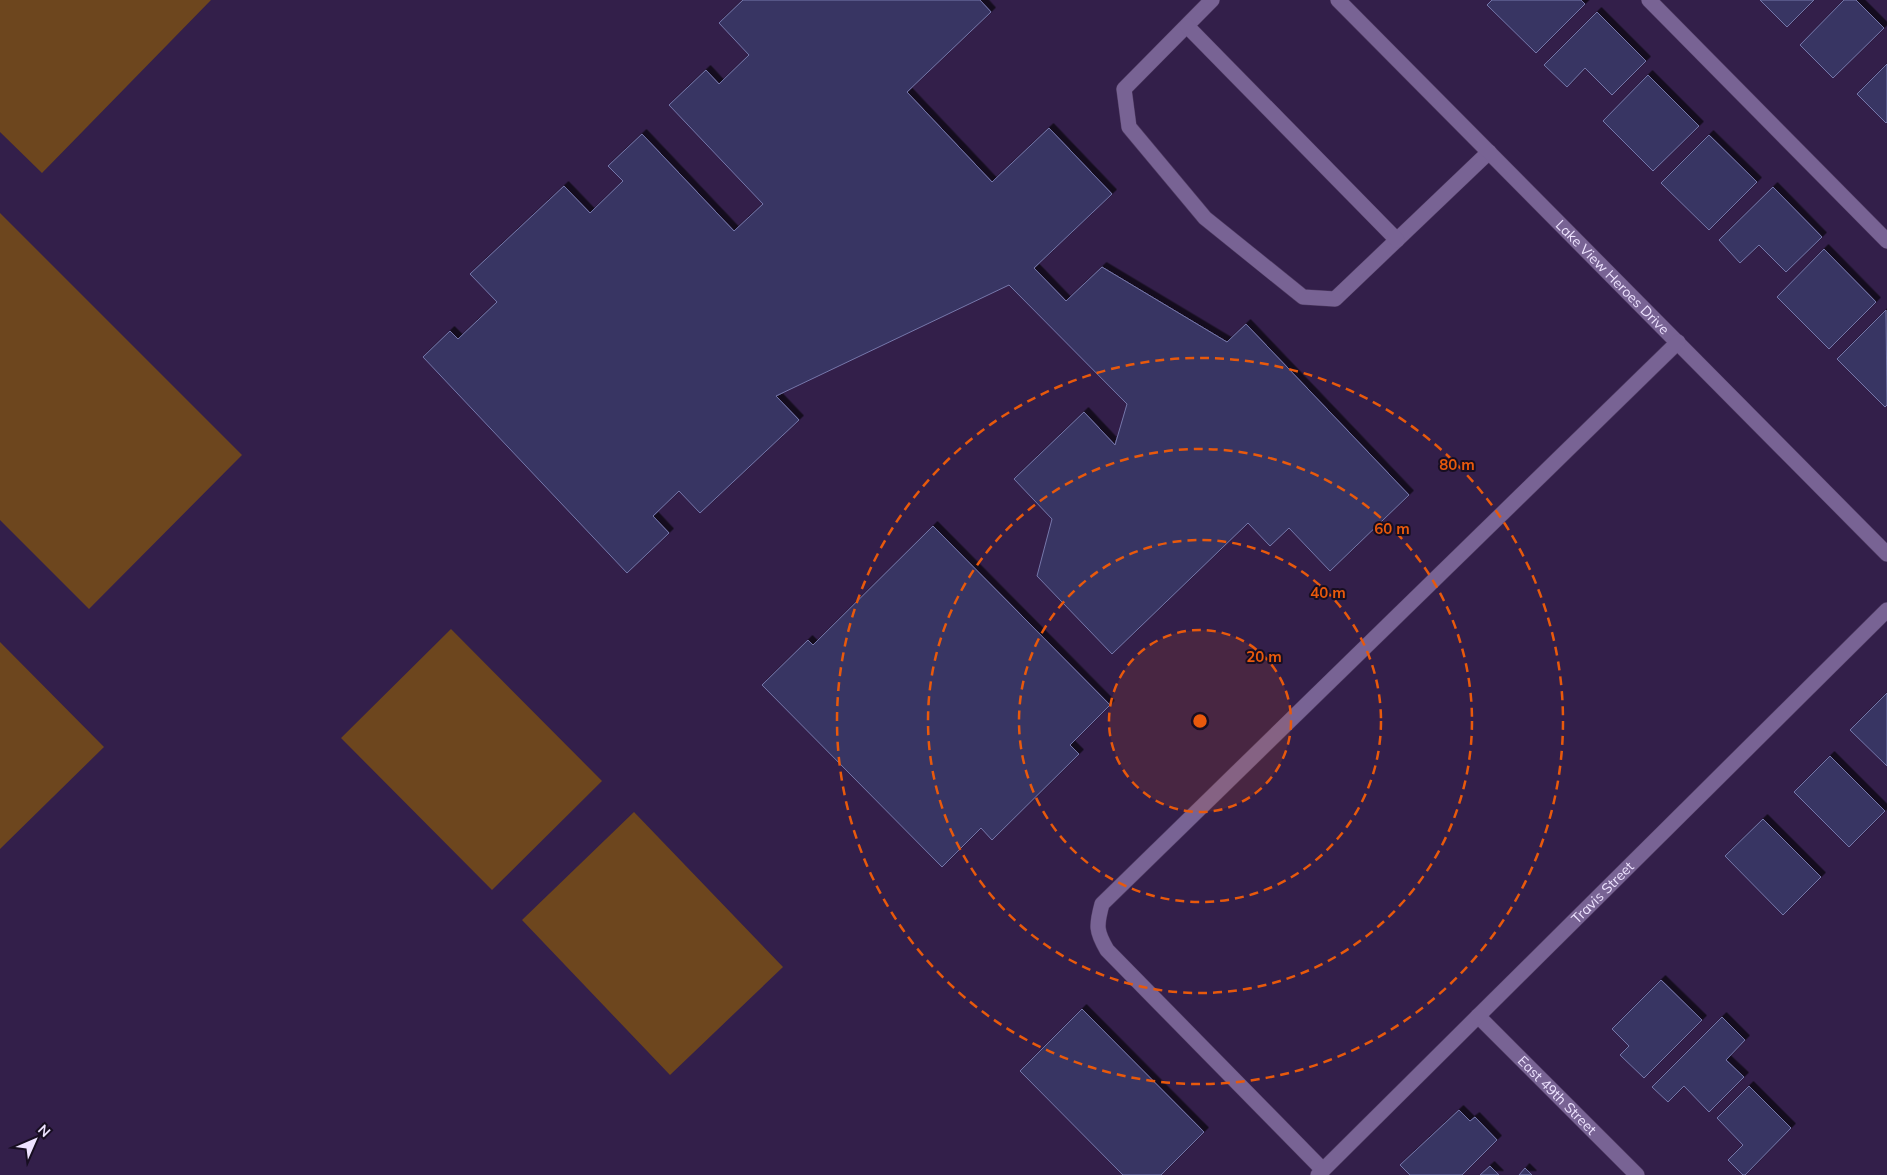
<svg xmlns="http://www.w3.org/2000/svg" width="1887" height="1175" font-family="Mulish,sans-serif">
	<style>
		.green { fill: #6d461e }
		.building { fill: #383664; stroke: #7677aa; filter: url(#shadow) }
		.lines { fill: none; stroke-linecap: round; stroke-linejoin: round }
		.minor-casing { stroke: #4e3b61; stroke-width: 16 }
		.minor { stroke: #786394; stroke-width: 15 }
		.ring { fill: none; stroke: #e8590c; stroke-width: 2.5; stroke-dasharray: 9 6 }
		.labels { text-anchor: middle; stroke-width: 4; stroke-linejoin: round; paint-order: stroke }
		.street-label { font-size: 14px; fill: #eee3ff; stroke: #170e21 }
		.centre { fill: #e8590c; stroke: #170e21; stroke-width: 2.5 }
		.ring-label { font-size: 15px; text-anchor: middle; font-weight: bold; fill: #e8590c; stroke: #170e21; stroke-width: 4; stroke-linejoin: round; paint-order: stroke }
	</style>
	<defs>
		<filter id="shadow"><feDropShadow dx="4.5" dy="-4.5" stdDeviation="0" flood-color="#0009"/></filter>
	</defs>
	<rect width="100%" height="100%" fill="#331f4a"/>
	<path class="green" d="M0,0H211L42,173L0,132Z
		M0,213L242,455L89,609L0,520Z
		M451,629L602,781L492,890L341,738Z
		M0,642L104,747L0,849Z
		M634,812L783,967L670,1075L522,920Z"/>
	<path class="building" d="M743,0H980L991,12L907,92L992,182L1049,128L1112,194L1034,268L1066,301L1102,267L1227,342L1246,324L1409,495L1330,571L1289,528L1270,546L1248,523L1112,654L1037,576L1052,519L1014,479L1084,412L1115,445L1127,404L1009,285L776,396L799,420L700,513L679,491L653,516L669,533L627,573L423,357L450,331L458,339L497,302L470,274L564,186L590,213L623,181L608,166L642,134L734,231L763,204L669,105L706,70L719,84L749,55L719,23Z
		M1492,0H1581L1585,4L1536,53L1487,5Z
		M1760,0H1814L1787,27Z
		M1844,0H1856L1884,28L1833,78L1800,45Z
		M1597,12L1646,61L1612,95L1585,68L1567,87L1544,65Z
		M1887,64V122L1886,123L1857,94Z
		M1648,75L1699,126L1653,171L1603,121Z
		M1709,135L1757,182L1709,230L1661,183Z
		M1773,187L1822,237L1786,272L1759,245L1740,263L1719,240Z
		M1824,249L1876,302L1829,349L1777,297Z
		M1886,310L1887,405L1885,407L1837,359Z
		M933,526L1110,705L1070,745L1079,754L992,840L981,828L942,867L762,685L808,640L813,645Z
		M1887,693V766L1850,730Z
		M1830,756L1885,811L1849,847L1794,792Z
		M1763,819L1821,877L1783,915L1725,856Z
		M1661,980L1702,1020L1644,1078L1620,1055L1629,1046L1612,1029Z
		M1082,1009L1204,1132L1161,1175H1123L1020,1071Z
		M1722,1017L1745,1040L1726,1060L1744,1077L1709,1112L1684,1086L1668,1102L1652,1087Z
		M1749,1086L1791,1128L1745,1175H1743L1728,1160L1743,1145L1717,1118Z
		M1459,1110L1470,1121L1475,1117L1497,1140L1462,1175H1410L1400,1165Z
		M1490,1166L1499,1175H1480Z
		M1525,1168L1532,1175H1519Z"/>
	<g class="lines">
		<defs>
			<g id="minor">
				<path d="M1212,0L1124,89L1129,127L1205,218L1303,297L1335,299L1489,152"/>
				<path id="s1" d="M1338,0L1887,554"/>
				<path d="M1649,0L1887,241"/>
				<path d="M1187,26L1397,240"/>
				<path id="s2" d="M1478,1016L1637,1175"/>
				<path d="M1323,1170L1107,950C1096,931 1096,926 1102,904L1678,342"/>
				<path id="s3" d="M1318,1175L1887,610"/>
			</g>
		</defs>
		<use href="#minor" class="minor-casing"/>
		<use href="#minor" class="minor"/>
	</g>
	<circle cx="1200" cy="721" r="91" fill="#e8590c" fill-opacity=".12"/>
	<g class="ring">
		<circle cx="1200" cy="721" r="91"/>
		<circle cx="1200" cy="721" r="181"/>
		<circle cx="1200" cy="721" r="272"/>
		<circle cx="1200" cy="721" r="363"/>
	</g>
	<g class="labels">
		<g class="street-label">
			<text dy="5" stroke="none"><textPath href="#s1" startOffset="390">Lake View Heroes Drive</textPath></text>
			<text dy="5" stroke="none"><textPath href="#s3" startOffset="401">Travis Street</textPath></text>
			<text dy="5" stroke="none"><textPath href="#s2" startOffset="112">East 49th Street</textPath></text>
		</g>
	</g>
	<circle cx="1200" cy="721" r="8" class="centre"/>
	<g class="ring-label">
		<text x="1457" y="470">80 m</text>
		<text x="1392" y="534">60 m</text>
		<text x="1328" y="598">40 m</text>
		<text x="1264" y="662">20 m</text>
	</g>
	<g transform="translate(35 1140) rotate(45)" stroke="#170e21" stroke-width="4" paint-order="stroke">
	<path d="M0-4L9 19L0 12L-9 19Z" fill="#eee3ff"/>
	<text y="-8" font-size="14" font-weight="bold" text-anchor="middle" fill="#eee3ff">N</text>
	</g>
</svg>
